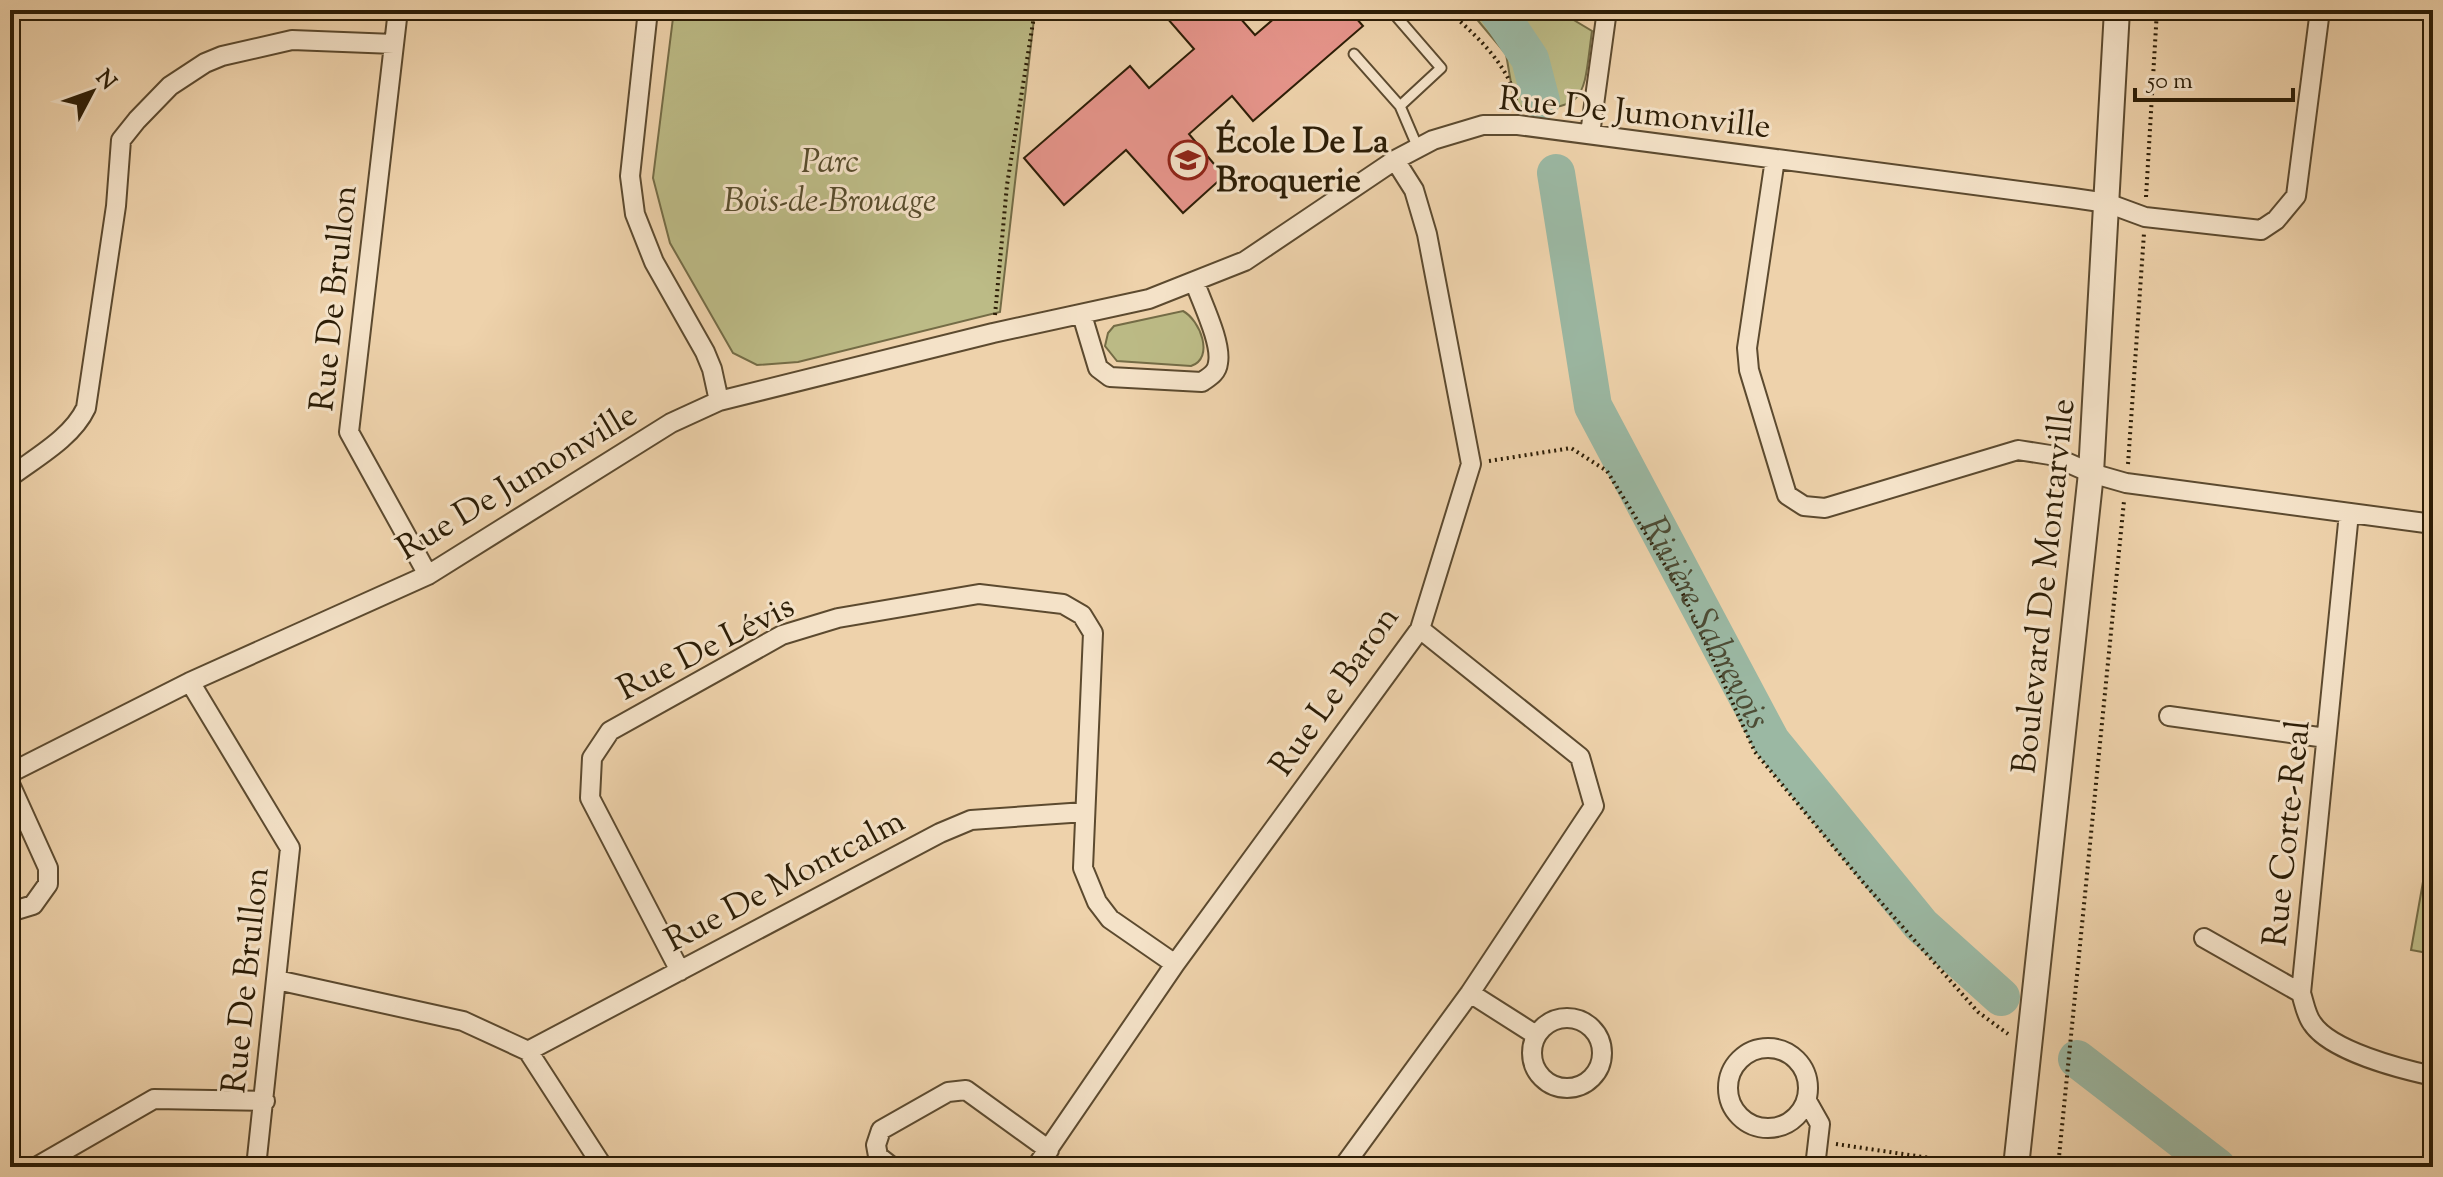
<svg xmlns="http://www.w3.org/2000/svg" width="2443" height="1177" font-family="'Sorts Mill Goudy',serif">
	<style>
		.green { fill: #bcbb86; stroke: #746c46; stroke-width: 2 }
		.lines { fill: none; stroke-linecap: round; stroke-linejoin: round }
		.river { stroke: #9bb8a3; stroke-width: 38 }
		.building { fill: #e7958c; stroke: #2c1d06; stroke-width: 2 }
		.service-casing { stroke: #5c4a2f; stroke-width: 13 }
		.minor-casing { stroke: #5c4a2f; stroke-width: 22 }
		.tertiary-casing { stroke: #5c4a2f; stroke-width: 28 }
		.path { stroke: #2c1d06; stroke-width: 4; stroke-dasharray: 2 4; stroke-linecap: butt }
		.service { stroke: #f4e2c8; stroke-width: 9 }
		.minor { stroke: #f4e2c8; stroke-width: 18 }
		.tertiary { stroke: #f4e2c8; stroke-width: 24 }
		.labels { text-anchor: middle; stroke-width: 6; stroke-linejoin: round; paint-order: stroke }
		.street-label { font-size: 34px; fill: #2c1d06; stroke: #f4e2c8 }
		.poi-label { font-size: 34px; font-weight: bold; fill: #2c1d06; stroke: #f4e2c8; text-anchor: start }
		.park-label { font-size: 34px; font-style: italic; fill: #574c2c; stroke: #f4e2c8 }
		.water-label { font-size: 36px; font-style: italic; fill: #4d4c35; stroke: #f4e2c8 }
	</style>
	<rect width="100%" height="100%" fill="#eed2ab"/>
	<filter id="stains"><feTurbulence type="fractalNoise" baseFrequency=".0025" numOctaves="4"/><feColorMatrix values="0 0 0 0 .2 0 0 0 0 .09 0 0 0 0 .02 0 0 0 .5 -.17"/></filter>
	<radialGradient id="worn" r=".72"><stop offset=".6" stop-color="#630" stop-opacity="0"/><stop offset="1" stop-color="#630" stop-opacity=".3"/></radialGradient>
	<path class="green" d="M674,10H1035L1000,312L798,362L757,365L733,353L670,243L653,178Z
		M1469,10H1557L1592,31C1583,97 1589,113 1515,106L1506,54Z
		M1183,311C1200,320 1215,358 1191,366L1117,361L1105,346L1108,333L1114,326Z
		M2433,825V954L2411,950Z"/>
	<g class="lines">
		<g class="river">
			<path d="M1497,10L1530,59L1541,101"/>
			<path id="s1" d="M1556,173L1593,406L1771,741L1921,925L2001,997"/>
			<path d="M2077,1059L2217,1167"/>
		</g>
	</g>
	<path class="building" d="M1160,10H1233L1255,35L1284,10H1349L1363,26L1253,121L1232,96L1189,134L1224,176L1183,213L1126,150L1064,205L1024,158L1130,66L1149,88L1194,49Z"/>
	<g class="lines">
		<defs>
			<path id="service" d="M1396,16L1441,68L1400,106L1418,148
				M1354,54L1400,106"/>
			<path id="minor" d="M398,10L349,432L428,575
				M648,10L630,176L635,214L654,262L705,352L712,369L719,401
				M1590,134L1607,10
				M1775,159L1747,348L1749,370L1787,495L1804,506L1825,508L2018,450L2050,455L2091,473L2126,483L2433,524
				M1082,315L1098,368L1110,377L1202,382C1209,377 1217,373 1218,363C1222,343 1202,303 1195,283
				M10,477C35,458 72,438 86,408L116,206L121,140L137,120L170,86L205,63L222,56L292,40L394,44
				M2349,513L2301,993C2304,1002 2306,1015 2312,1023C2330,1051 2401,1069 2433,1076
				M190,682L290,848L256,1167
				M2169,716L2326,738
				M10,773L190,682L428,575L671,423L719,401L993,333L1149,299L1245,261L1395,160L1433,140L1483,125H1518L2073,198L2107,203L2145,217L2261,230L2276,220L2296,196L2320,10
				M10,784L48,868V884L33,905L10,912
				M2204,938L2301,993
				M680,971L590,798L592,758L610,731L782,635L838,618L979,594L1063,604L1082,615L1093,633L1083,868L1097,902L1110,919L1175,964
				M277,980L463,1021L528,1051L603,1167
				M1470,993L1536,1035
				M1532 1053a35 35 0 1 1 70 0a35 35 0 1 1-70 0Z
				M1728 1088a40 40 0 1 1 80 0a40 40 0 1 1-80 0Z
				M528,1051L940,833L971,820L1085,812
				M1807,1101L1820,1124L1815,1167
				M36,1167L154,1099L265,1101
				M892,1167L878,1156L876,1145L881,1130L948,1092L966,1090L1049,1150
				M1036,1167L1175,964L1420,629L1471,464L1427,234L1414,190L1395,160
				M1343,1167L1470,993L1594,806L1580,757L1420,629"/>
			<path id="tertiary" d="M2016,1167L2091,473L2117,10"/>
		</defs>
		<use href="#service" class="service-casing"/>
		<use href="#minor" class="minor-casing"/>
		<use href="#tertiary" class="tertiary-casing"/>
		<path class="path" d="M1447,10C1475,34 1513,68 1517,107
			M2146,197L2157,10
			M995,315L1007,185L1035,10
			M1489,461L1571,448L1607,471L1684,596L1755,752L1862,881L1978,1012L2008,1034
			M2128,464L2144,233
			M1836,1144L1990,1167
			M2058,1167L2124,501"/>
		<use href="#service" class="service"/>
		<use href="#minor" class="minor"/>
		<use href="#tertiary" class="tertiary"/>
	</g>
	<defs>
		<symbol id="school-ring" viewBox="-11 -11 22 22"><circle r="9.5" fill="#f4e2c8" stroke="#8f2418" stroke-width="1.5"/><path d="M0-5L7-2L0 1L-7-2ZM-4 1L0 2.5L4 1V4Q0 6-4 4Z" fill="#8f2418"/></symbol>
	</defs>
	<g fill-rule="evenodd">
		<use href="#school-ring" x="1166" y="138" width="44" height="44"/>
	</g>
	<g class="labels">
		<g class="street-label">
			<text transform="translate(1635 111) rotate(6)" y="12">Rue De Jumonville</text>
			<text transform="translate(332 298) rotate(-84)" y="12">Rue De Brullon</text>
			<text transform="translate(516 480) rotate(-31)" y="12">Rue De Jumonville</text>
			<text transform="translate(2042 586) rotate(-84)" y="12">Boulevard De Montarville</text>
			<text transform="translate(705 646) rotate(-27)" y="12">Rue De Lévis</text>
			<text transform="translate(1333 690) rotate(-55)" y="12">Rue Le Baron</text>
			<text transform="translate(2285 833) rotate(-84)" y="12">Rue Corte-Real</text>
			<text transform="translate(784 879) rotate(-28)" y="12">Rue De Montcalm</text>
			<text transform="translate(244 980) rotate(-84)" y="12">Rue De Brullon</text>
		</g>
		<g class="poi-label">
			<text x="1216" y="152">École De La<tspan x="1216" dy="39">Broquerie</tspan></text>
		</g>
		<g class="park-label">
			<text x="830" y="172">Parc<tspan x="830" dy="39">Bois-de-Brouage</tspan></text>
		</g>
		<g class="water-label">
			<text dy="13" stroke="none"><textPath href="#s1" startOffset="480">Rivière Sabrevois</textPath></text>
		</g>
	</g>
	<rect width="2443" height="1177" fill="none" stroke="#eed2ab" stroke-width="40"/>
	<rect x="12" y="12" width="2419" height="1153" fill="none" stroke="#2c1d06" stroke-width="4"/>
	<rect x="20" y="20" width="2403" height="1137" fill="none" stroke="#2c1d06" stroke-width="2"/>
	<g transform="translate(92 92) rotate(49)" stroke="#f4e2c8" stroke-width="6" paint-order="stroke">
	<path d="M0-6L14 30L0 20L-14 30Z" fill="#2c1d06"/>
	<text y="-12" font-size="22" font-weight="bold" text-anchor="middle" fill="#2c1d06">N</text>
	</g>
	<path d="M2135 88v12h158v-12" fill="none" stroke="#2c1d06" stroke-width="4"/>
	<text x="2147" y="88" font-size="24" fill="#2c1d06" stroke="#f4e2c8" stroke-width="6" paint-order="stroke">50 m</text>
	<rect width="100%" height="100%" filter="url(#stains)"/>
	<rect width="100%" height="100%" fill="url(#worn)"/>
</svg>
